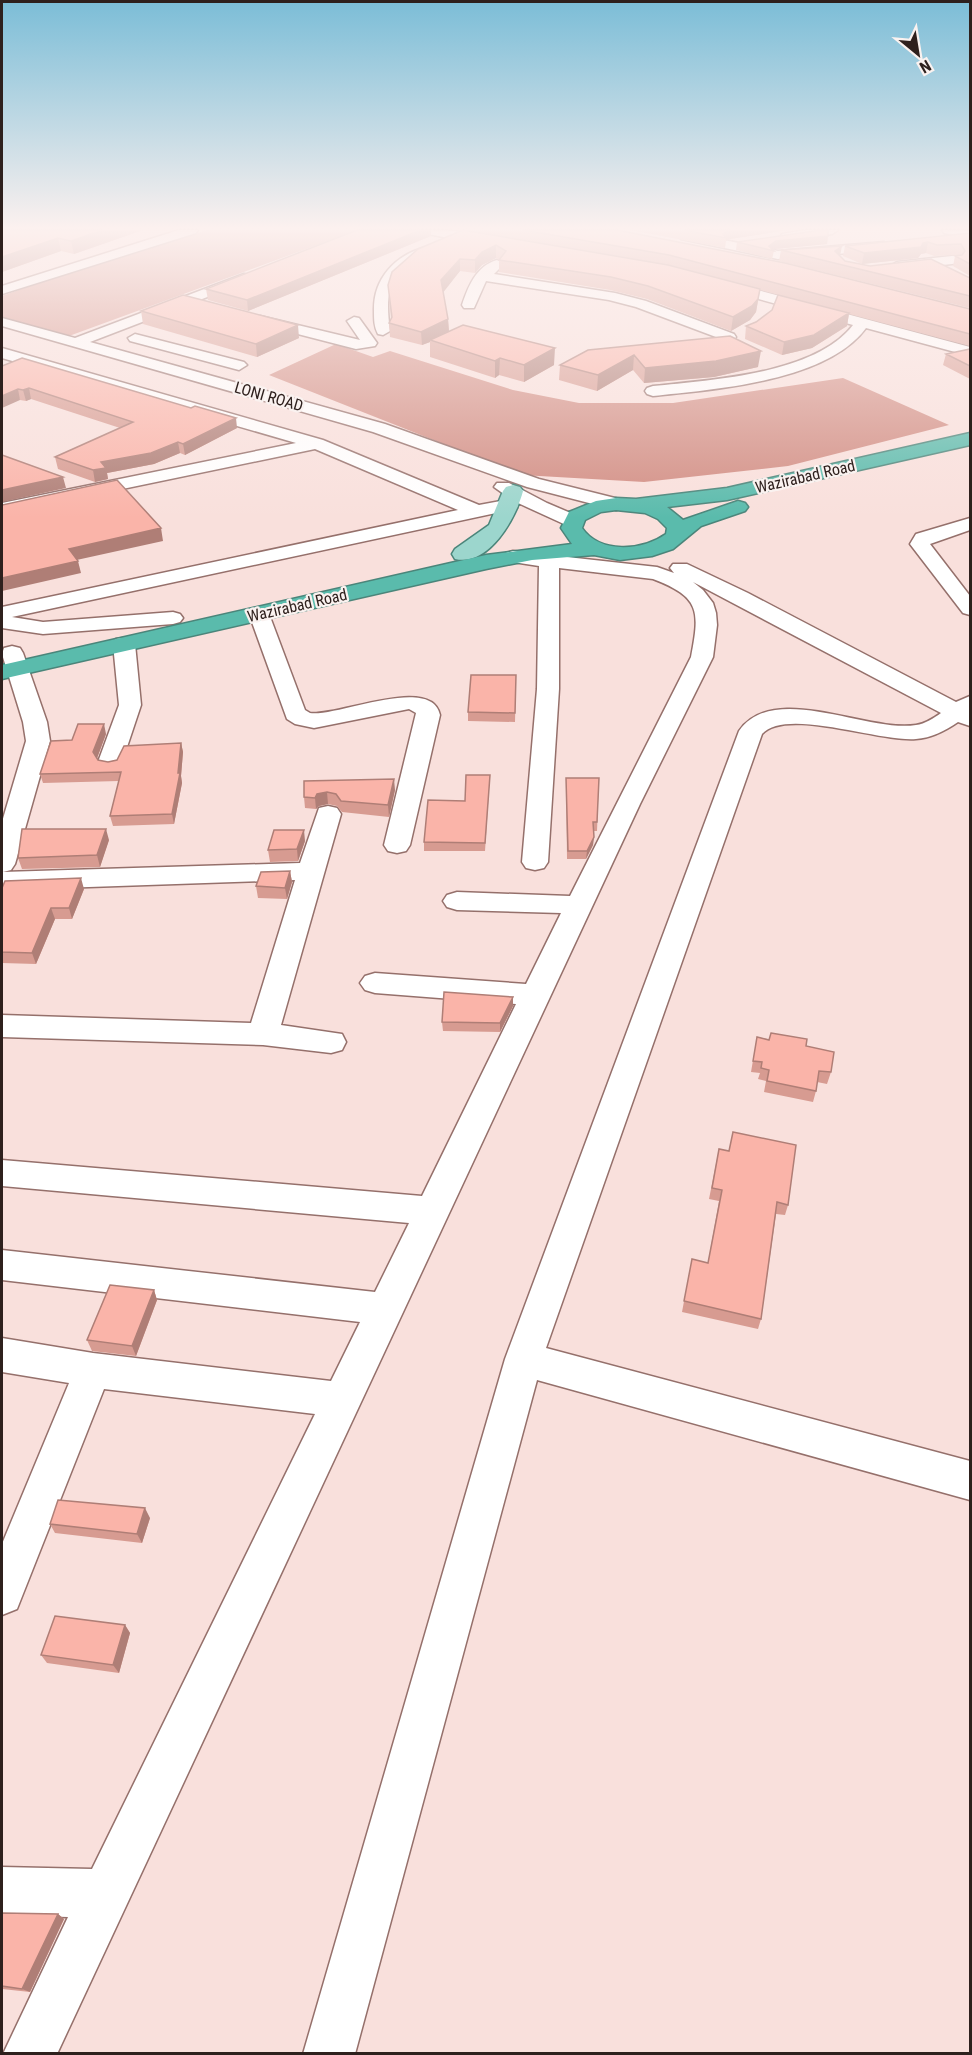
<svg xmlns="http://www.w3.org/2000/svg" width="972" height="2055" font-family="'Roboto Condensed',sans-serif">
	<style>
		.forest { fill: #d28e84 }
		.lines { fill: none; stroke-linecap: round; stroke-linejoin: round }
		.minor-casing { stroke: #95706b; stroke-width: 3 }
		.major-casing { stroke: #4b857a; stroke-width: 3 }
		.highway-casing { stroke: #4b857a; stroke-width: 3 }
		.minor { fill: #fff; fill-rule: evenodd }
		.major { fill: #9cd6cd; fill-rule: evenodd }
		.highway { fill: #5abbac; fill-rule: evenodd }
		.wall { fill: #d79b91 }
		.shaded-wall { fill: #af7e76 }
		.building { fill: #fab4a9; stroke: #af7e76; stroke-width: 1.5 }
		.labels { text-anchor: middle; stroke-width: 4.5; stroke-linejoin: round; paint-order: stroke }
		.far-street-label { font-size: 16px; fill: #2e201d; stroke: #faf2f0 }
	</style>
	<rect width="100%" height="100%" fill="#f9e0dc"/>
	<path class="forest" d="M207,230H358L69,336L2,320V296L125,252L149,249Z
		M336,344L373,357L390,351L513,390L579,403H673L843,378L949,425L788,466L644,482L522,475L269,375Z"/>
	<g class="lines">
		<defs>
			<path id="minor" d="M179,230H198L196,233L2,294V286Z
				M422,230C439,230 484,231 496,242L490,246L428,234Z
				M806,230H838L832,234L786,241L780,237L782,234Z
				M942,230L970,231V239L944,233Z
				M685,232L778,251L884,242L890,246L884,250L778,259L681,239L679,236Z
				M426,247L431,248L432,251L431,254C390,273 384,287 390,331L383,335L378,334C374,327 374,319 374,311C373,279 395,255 426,247Z
				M970,254V262L897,270L890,266L897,262Z
				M497,260L504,264L494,274L615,293L646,301L734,334L736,337L734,340H724L636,307L609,300L486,281L474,308H464L462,305C468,287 476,266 497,260Z
				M244,274L249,275L251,278L249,281L90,342L385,424L539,479L623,500L625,504L623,508L616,510L527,487L373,432L2,326V318L75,338Z
				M720,280L970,347V356L866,328C826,382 715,389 653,396L647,394L645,391L647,388L653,386C711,380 816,374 853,325L715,287L713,284Z
				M260,316L360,340L347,321L354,317L359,318L377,343L375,346L356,349L255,323L253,320Z
				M135,334L244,362L247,365L239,370L130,341L128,338Z
				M2,348L323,440L479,505L511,499L494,487L497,483H509L547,503L580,517L582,521L580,525H566L518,503L517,508L510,510L12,617L43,622L173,612L180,614L183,618L180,622L173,624L43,634L2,628V607L458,510L315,449L2,514V503L296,443L2,358Z
				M970,518V530L930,544L970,596V615L963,613L910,544L916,534Z
				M513,551L657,567L674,573L670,568L673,564H687L748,593L956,702L970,696V726L958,722C945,731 931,738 916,739C878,742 786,707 762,734L546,1348L970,1461V1500L537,1380L355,2054H303L505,1359L739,731C774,681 867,733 916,725C925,724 934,718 941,713L693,582L703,590L713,603L716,613L717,625L713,657L640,804L57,2054H3L68,1917L2,1915V1867L92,1869L315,1414L104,1389L17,1609L2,1615V1544L69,1383L2,1372V1338L93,1353L331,1381L360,1322L2,1280V1250L375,1292L409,1223L2,1186V1160L422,1196L516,1004L375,993L365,990L360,983L365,976L375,973L526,984L561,913L457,910L447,907L443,901L447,895L457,892L570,896L691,657C700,610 700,597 653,579L559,568V689L548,862L544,868L535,870L526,868L522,862L537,689L539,566L506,561L503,557L506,553Z
				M259,608L266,610L269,614L305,710L310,713C337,717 432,674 440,715L410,845L406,851L397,853L388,851L384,845L416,713L409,709L314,728L295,724L287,719L249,614L252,610Z
				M124,638L132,639L135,644L141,705L122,762L119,767L110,769L101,767L98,762L119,705L113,644L116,639Z
				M12,646L20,648L23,653L47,722L50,741L15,864L11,870L3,872L300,863L319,808L328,806L337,808L341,814L281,1025L342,1034L346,1042L342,1050L331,1053L263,1045L2,1037V1015L251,1023L295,880L2,890V822L26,741L23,722L2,654L4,648Z"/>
			<path id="major" d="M513,485L520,487L523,491C516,518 489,567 455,559L452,554L455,549L489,525L503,491L506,487Z"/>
			<path id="highway" d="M970,433V445L727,500L667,507L683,520L738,501L745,503L748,507L745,511L701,526L673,549L652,556L620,560L594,555L532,560L486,569L2,679V665L486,555L572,544L561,528L569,512L596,501L616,498L636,499L727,488ZM616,510L645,513L658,519L667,528L666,534C642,551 600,554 582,528L585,520L601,512Z"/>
		</defs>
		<use href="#minor" class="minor-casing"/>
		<use href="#major" class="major-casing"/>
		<use href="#highway" class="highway-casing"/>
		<use href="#minor" class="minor"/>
		<use href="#major" class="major"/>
		<use href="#highway" class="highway"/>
	</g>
	<path class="wall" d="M2,230H143L74,254L61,251L2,272Z
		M357,230H431V236L248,311L208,300L206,289Z
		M464,230H617L970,309V346L849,314L847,326L812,348L782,355L745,339L746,326L801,301L760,290L756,312L750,320L731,331L647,299L610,290L499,272V260L496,258L482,265L475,273L460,271L443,291L448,319L449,332L554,365L524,382L499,375L495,378L430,357V342L422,345L390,337L389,323L391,319L388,285Z
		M630,230H788L730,239L726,241L725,248Z
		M970,233V276L953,266L955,256L959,255L934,256L926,253L921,254L918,258L862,264L843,256L845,246Z
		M828,236L827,244L775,249L773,250L774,251L772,259L736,250L737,242Z
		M781,250L840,256L845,261L870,266L970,278V308L779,261Z
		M141,311L299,338L257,357L143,324Z
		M970,349V379L943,365L946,354Z
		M588,350L758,367L714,377L644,383L633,370L597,391L559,380L560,365Z
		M2,366L237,428L185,455L180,453L154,464L107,473L108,479L95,482L58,469L55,457L120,428L31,399L26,401L20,400Z
		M516,675L515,722L468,721V712Z
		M106,734L97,758L98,760L108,762L181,743L183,752L181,776L182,783L174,824L113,826L110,816L119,781L43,783L40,774L72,740Z
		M490,775L485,851H424V842Z
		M566,778H599L597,831H594L593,845L586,859H567Z
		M304,781L395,790L389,817L342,812L337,806L328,804L319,806L316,809L305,808L304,797Z
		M109,840L100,867L22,869L18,858Z
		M305,841L298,861L270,862L268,850Z
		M290,871L292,882L287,899L258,898L256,886Z
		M2,888L84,889L72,919H55L36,964L2,963Z
		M513,1006L500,1032L443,1031L442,1022Z
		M757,1037L806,1046L831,1072L827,1084L817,1082L816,1091L813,1102L764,1092L766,1081L758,1079L760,1073L751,1072Z
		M733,1132L788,1205L785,1215L776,1214L761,1319L758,1329L682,1312L692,1259L708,1263L719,1201L709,1199L719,1149L729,1151Z
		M154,1290L157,1300L136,1356L92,1351L87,1340Z
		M150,1518L142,1543L55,1533L50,1524Z
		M125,1625L130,1633L119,1673L47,1663L41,1655Z
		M2,1913L58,1914L64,1919L30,1992L2,1989Z"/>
	<path class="shaded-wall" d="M103,230H143L74,254L71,241Z
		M421,230H431V236L248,311L247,300Z
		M729,230H788L730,239L726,241V238L723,234Z
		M828,236L827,244L775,249L772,251L769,246L776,241Z
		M58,238L61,251L2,272V257Z
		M928,242L926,253L921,254L918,258L862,264L864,253Z
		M496,245V258L482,265L475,273V260L482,252Z
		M842,246L840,256L835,251Z
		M460,259V271L442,294L441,280Z
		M760,289L756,312L750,320L731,331L733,317Z
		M849,313L847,326L812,348L782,355L784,342Z
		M448,319L449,332L430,340V342L422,345L421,332Z
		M298,325L299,338L257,357L256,344Z
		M555,348L554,365L524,382V365Z
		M761,351L758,367L714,377L644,383L645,368Z
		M634,355L633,370L597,391L598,375Z
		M500,358L499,375L495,378V361Z
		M29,388L31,399L26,401L23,390Z
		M18,389L20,400L2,408V396Z
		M236,418L237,428L185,455L183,444Z
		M178,442L180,453L154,464L107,473L108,479L95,482L93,470L101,462Z
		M63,477L66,488L2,502V490Z
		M161,528L163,541L72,561L69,549Z
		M78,561L81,573L2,591V578Z
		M104,724L106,734L96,761L93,752Z
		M181,743L183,752L181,776L182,783L174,824L172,814L178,773Z
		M394,779L395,790L389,817L388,805Z
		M327,792L328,804L319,806L316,809L315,798L317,794Z
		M106,829L109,840L100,867L97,855Z
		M304,830L305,841L298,861L297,849Z
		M594,837L593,845L586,859L587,851Z
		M290,871L292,882L287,899L285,888Z
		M81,878L84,889L72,919L69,908Z
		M51,908L55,919L36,964L32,953Z
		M513,997V1006L500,1032V1023Z
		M154,1290L157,1300L136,1356L132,1346Z
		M145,1508L150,1518L142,1543L137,1534Z
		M125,1625L130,1633L119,1673L113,1665Z
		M58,1914L64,1919L30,1992L22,1989Z"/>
	<path class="building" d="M2,230H103L71,241L58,238L2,257Z
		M357,230H421L247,300L206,289Z
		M463,230L668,265L760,289L758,299L752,306L733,317L648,286L611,277L499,260L506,251L496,245L482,252L475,260L460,259L441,280L448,319L421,332L389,323L392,317L388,285L392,272L418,249Z
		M523,230H617L785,263L970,309H969L970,310V334L669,255Z
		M684,230H729L723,234L726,238Z
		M821,230H828V236L776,241L769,246L774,251L737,242Z
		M970,233V264L955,256L962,255L965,251L961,244L937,245L928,242L923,243L921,247L864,253L845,246Z
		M842,246L835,251L845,261L870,266L931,259L970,278V296L781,250Z
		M183,295L298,325L256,344L141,311Z
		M778,295L849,313L814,335L784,342L746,326L756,322L772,310Z
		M463,325L555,348L524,365L500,358L495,361L430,340Z
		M730,336L761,351L716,361L645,368L634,355L598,375L560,365L588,350Z
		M970,349V366L946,354Z
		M22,358L191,408L195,406L236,418L183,444L178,442L151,453L101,462L106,468L93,470L55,457L133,422L29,388L23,390L18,389L2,396V366Z
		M2,455L63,477L2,490Z
		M117,480L161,528L69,549L78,561L2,578V505Z
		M471,675H516L515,713L468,712Z
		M78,724H104L93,752L98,760L108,762L117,760L124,746L181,743L178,773H180L172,814L110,816L121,772L40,774L51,741L72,740Z
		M466,775H490L485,843L424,842L428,800L465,801Z
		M566,778H599L597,822H593L594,837L587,851H568Z
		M394,779L388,805L341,801L336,794L327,792L317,794L315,798L304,797V781Z
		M22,829H106L97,855L18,858Z
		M274,830H304L297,849L268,850Z
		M290,871L285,888L256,886L261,872Z
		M81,878L69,908H51L32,953L2,952V888L5,881Z
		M444,992L513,997L500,1023L442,1022Z
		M771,1033L807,1039L806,1046L834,1052L831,1072L819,1071L816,1091L767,1081L769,1070L761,1068L762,1062L753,1061L757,1037L769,1040Z
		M733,1132L796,1145L788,1205L777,1202L761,1319L684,1301L692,1259L708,1263L722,1190L712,1188L719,1149L729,1151Z
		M110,1285L154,1290L132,1346L87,1340Z
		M58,1500L145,1508L137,1534L50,1524Z
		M55,1616L125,1625L113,1665L41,1655Z
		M2,1913L58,1914L22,1989L2,1986Z"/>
	<linearGradient id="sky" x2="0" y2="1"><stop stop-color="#7bbdd7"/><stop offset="0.44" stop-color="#fcf1ef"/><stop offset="1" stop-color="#fcf1ef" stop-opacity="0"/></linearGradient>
	<rect width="972" height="518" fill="url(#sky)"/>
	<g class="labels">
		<g class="far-street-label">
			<text transform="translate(269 396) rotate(16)" y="6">LONI ROAD</text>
			<text transform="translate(805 476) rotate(-13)" y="6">Wazirabad Road</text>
			<text transform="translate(297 605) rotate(-13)" y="6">Wazirabad Road</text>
		</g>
	</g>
	<rect width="972" height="2055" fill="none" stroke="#2e201d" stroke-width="6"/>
	<g transform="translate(918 54) rotate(150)" stroke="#faf2f0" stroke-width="4.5" paint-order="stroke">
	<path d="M0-4.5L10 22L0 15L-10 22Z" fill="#2e201d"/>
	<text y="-9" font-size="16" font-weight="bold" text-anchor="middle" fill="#2e201d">N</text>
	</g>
</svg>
